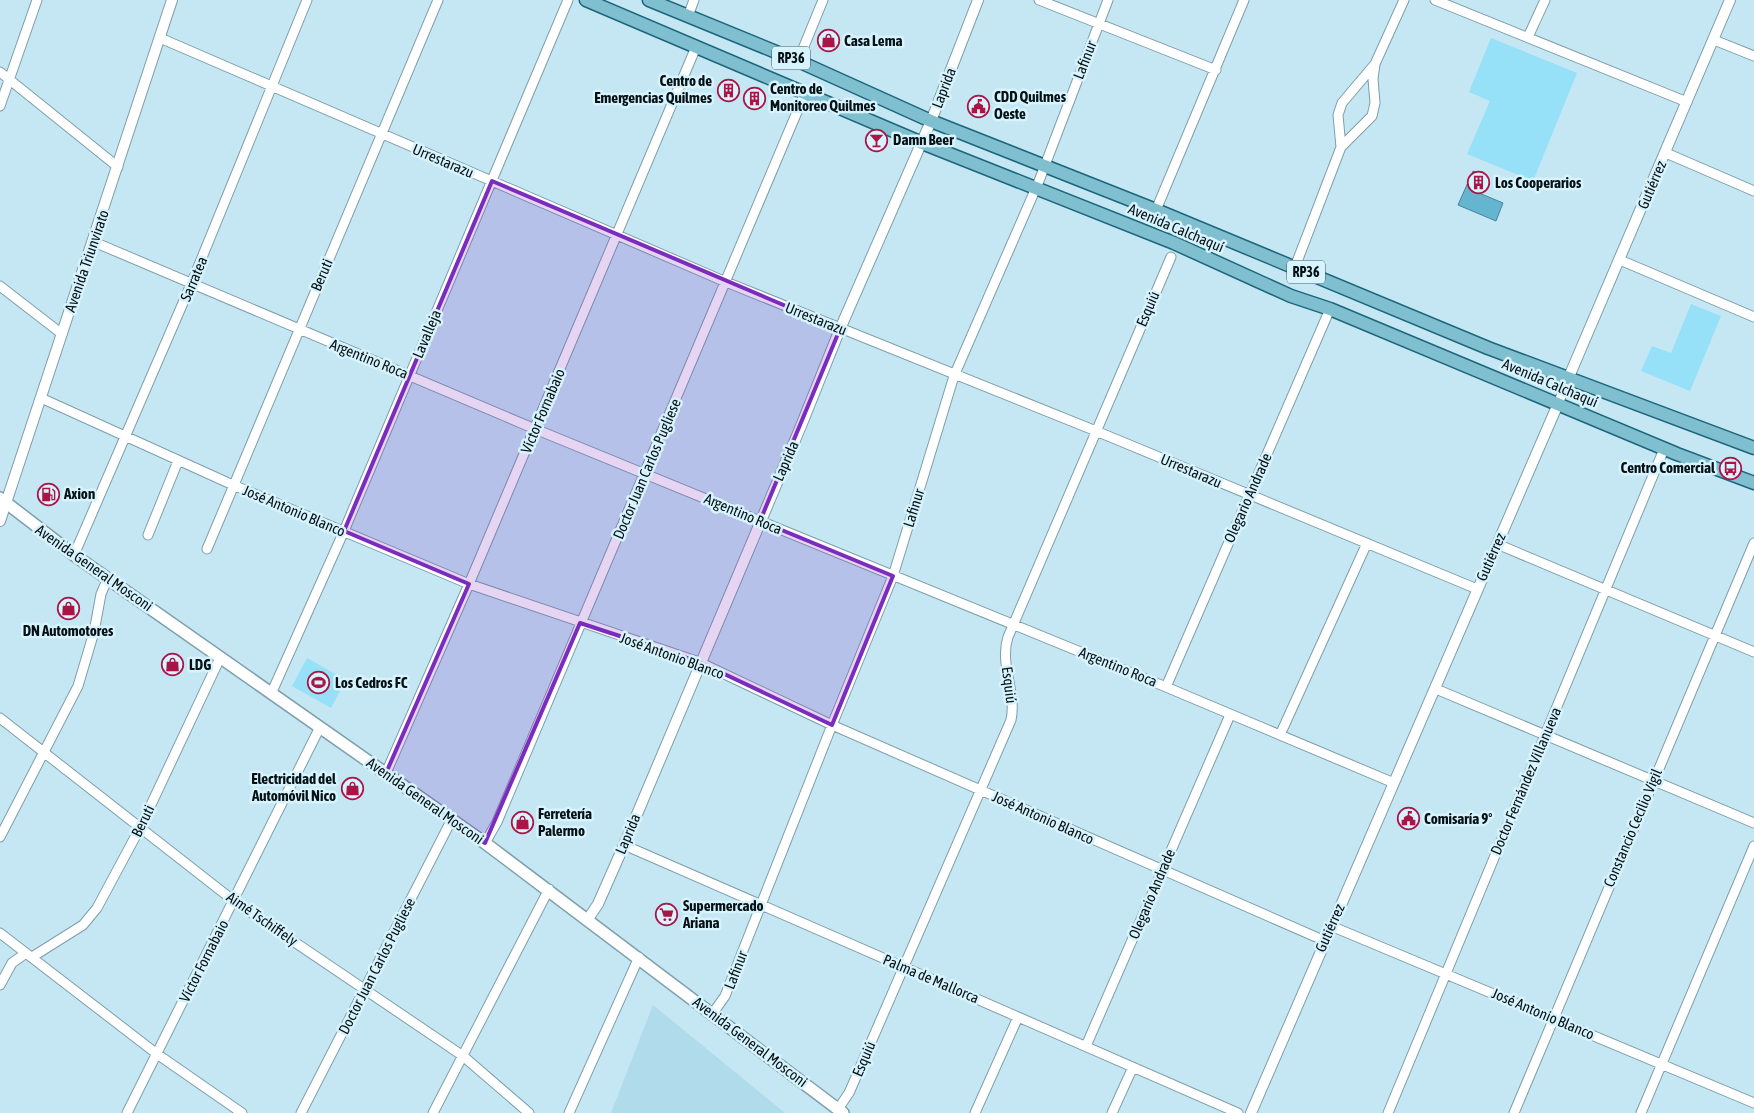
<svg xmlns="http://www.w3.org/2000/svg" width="1754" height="1113" font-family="'Asap Condensed',sans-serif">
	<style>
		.built { fill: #b0dbea }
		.green { fill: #96e0f8 }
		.water { fill: #64b6d0; stroke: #488498 }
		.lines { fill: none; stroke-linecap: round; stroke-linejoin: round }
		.minor-casing { stroke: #7e9faa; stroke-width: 11 }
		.tertiary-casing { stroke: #7e9faa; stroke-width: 12 }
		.secondary-casing { stroke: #7e9faa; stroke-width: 14 }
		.primary-casing { stroke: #1d667a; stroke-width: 15 }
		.minor { stroke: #fff; stroke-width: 9 }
		.tertiary { stroke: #fff; stroke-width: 10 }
		.secondary { stroke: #fff; stroke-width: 11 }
		.primary { stroke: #7fbfd0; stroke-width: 12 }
		.marked { fill: #7b2cbf; fill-opacity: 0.2; stroke: #7b2cbf; stroke-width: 4; stroke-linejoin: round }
		.labels { text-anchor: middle; stroke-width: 5; stroke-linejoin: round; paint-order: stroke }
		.shield { fill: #d7f3fd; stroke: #44555b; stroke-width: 1 }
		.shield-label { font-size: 14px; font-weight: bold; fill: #051115 }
		.poi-label { font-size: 15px; font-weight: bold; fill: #051115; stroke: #d7f3fd; text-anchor: start }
		.street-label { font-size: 15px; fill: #051115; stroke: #d7f3fd }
	</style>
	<rect width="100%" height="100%" fill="#c4e7f3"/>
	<path class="built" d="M653,1005L785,1113H611Z"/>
	<path class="green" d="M1491,38L1577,73L1533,181L1467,154L1490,101L1469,92Z
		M1691,304L1721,316L1690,391L1641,371L1652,346L1671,353Z
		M307,658L346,680L331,708L292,686Z"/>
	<path class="water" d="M1473,171L1486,177L1479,193L1503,203L1496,221L1458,205Z"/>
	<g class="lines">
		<defs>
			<path id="minor" d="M1039,0L1216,70
				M1435,0L1687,102
				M688,16L694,0
				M1528,37L1545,0
				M160,38L726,282L1096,431L1477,589
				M1714,40L1754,56
				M798,61L823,0
				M0,72L118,167
				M0,106L37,0
				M1341,147L1338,115L1342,103L1375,64L1404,0
				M1666,153L1754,191
				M1156,210L1244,0
				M94,242L535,429L1166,687L1394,783
				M1620,260L1754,317
				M1295,267L1341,147L1372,116L1375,103L1373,79L1375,64
				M0,286L62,334
				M41,398L233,485L469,584L699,662L832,725L1325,941
				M1558,404L1568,379
				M148,535L178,461
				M1497,544L1754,652
				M207,549L438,0
				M74,555L192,282L307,0
				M1166,687L1330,309
				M1436,689L1754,823
				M271,694L344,531L568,0
				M0,718L234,901L463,1056L529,1113
				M1280,735L1367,543
				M386,773L469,584L696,47
				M0,837L78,686L94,632L101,594L108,578
				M485,843L497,822L805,93
				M624,845L1238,1113
				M1331,926L1754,1103
				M0,933L157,1054L242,1113
				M32,957L83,925L97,908L141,826L220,658
				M0,985L12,963L26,953
				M713,1013L725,996L832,725L893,576L954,376L1039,181L1108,0
				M1086,1046L1230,715
				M838,1109L849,1093L1011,720C1017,692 999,664 1008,637L1171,257
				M127,1113L320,727
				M301,1113L452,819
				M433,1113L549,889
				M569,1113L639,957
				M975,1113L1018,1017
				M1112,1113L1133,1067
				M1388,1113L1664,449
				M1514,1113L1754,543
				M1641,1113L1754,846"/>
			<path id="tertiary" d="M1568,379L1730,0
				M0,521L172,0
				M588,919L598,904L624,845L801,426L840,329L931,121L978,0
				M1251,1113L1558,404"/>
			<path id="secondary" d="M0,498L74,555L485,843L843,1113"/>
			<path id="primary" d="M586,0L922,143L1174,243L1291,296L1330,309L1677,454L1754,483
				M649,0L798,61L931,121L1156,210L1488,348L1754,448"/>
		</defs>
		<use href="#minor" class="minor-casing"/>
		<use href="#tertiary" class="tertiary-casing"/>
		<use href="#secondary" class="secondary-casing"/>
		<use href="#primary" class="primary-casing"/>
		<use href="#minor" class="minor"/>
		<use href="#tertiary" class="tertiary"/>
		<use href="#secondary" class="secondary"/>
		<use href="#primary" class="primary"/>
	</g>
	<path class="marked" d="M492,181L840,329L760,521L893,576L832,725L699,662L580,623L485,843L386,773L469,584L344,531Z"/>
	<defs>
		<symbol id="shop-ring" viewBox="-11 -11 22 22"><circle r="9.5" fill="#d7f3fd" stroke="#aa1545" stroke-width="1.5"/><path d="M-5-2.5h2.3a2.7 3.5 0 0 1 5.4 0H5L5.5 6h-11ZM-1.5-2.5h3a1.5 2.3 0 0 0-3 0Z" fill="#aa1545"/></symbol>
		<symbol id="building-ring" viewBox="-11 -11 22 22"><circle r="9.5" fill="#d7f3fd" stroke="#aa1545" stroke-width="1.5"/><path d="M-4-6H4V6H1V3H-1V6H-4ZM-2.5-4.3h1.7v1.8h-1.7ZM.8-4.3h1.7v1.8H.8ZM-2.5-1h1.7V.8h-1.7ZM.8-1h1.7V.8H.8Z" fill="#aa1545"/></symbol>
		<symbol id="civic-ring" viewBox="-11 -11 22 22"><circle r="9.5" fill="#d7f3fd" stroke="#aa1545" stroke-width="1.5"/><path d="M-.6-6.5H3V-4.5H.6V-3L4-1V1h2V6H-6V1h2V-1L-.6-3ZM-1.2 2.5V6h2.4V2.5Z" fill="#aa1545"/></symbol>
		<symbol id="bar-ring" viewBox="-11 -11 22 22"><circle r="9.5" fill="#d7f3fd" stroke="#aa1545" stroke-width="1.5"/><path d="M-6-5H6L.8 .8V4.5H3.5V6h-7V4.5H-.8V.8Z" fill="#aa1545"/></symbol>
		<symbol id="bus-ring" viewBox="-11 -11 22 22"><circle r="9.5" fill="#d7f3fd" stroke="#aa1545" stroke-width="1.5"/><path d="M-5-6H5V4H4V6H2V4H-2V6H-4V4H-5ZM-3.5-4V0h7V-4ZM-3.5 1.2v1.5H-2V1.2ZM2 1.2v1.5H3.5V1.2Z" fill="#aa1545"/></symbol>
		<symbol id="fuel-ring" viewBox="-11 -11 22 22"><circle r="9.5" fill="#d7f3fd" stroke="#aa1545" stroke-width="1.5"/><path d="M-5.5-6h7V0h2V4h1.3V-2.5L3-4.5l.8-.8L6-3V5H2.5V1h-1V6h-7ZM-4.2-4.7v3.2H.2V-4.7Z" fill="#aa1545"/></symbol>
		<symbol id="stadium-ring" viewBox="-11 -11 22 22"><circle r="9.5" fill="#d7f3fd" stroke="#aa1545" stroke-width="1.5"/><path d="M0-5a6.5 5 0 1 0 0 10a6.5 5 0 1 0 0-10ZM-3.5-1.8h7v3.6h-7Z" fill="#aa1545"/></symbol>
		<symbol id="supermarket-ring" viewBox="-11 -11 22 22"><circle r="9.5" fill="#d7f3fd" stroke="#aa1545" stroke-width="1.5"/><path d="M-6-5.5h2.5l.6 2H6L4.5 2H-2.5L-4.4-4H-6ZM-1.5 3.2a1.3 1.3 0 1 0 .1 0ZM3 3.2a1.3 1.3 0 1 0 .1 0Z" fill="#aa1545"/></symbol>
	</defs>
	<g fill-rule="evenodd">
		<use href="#shop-ring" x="816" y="28" width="25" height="25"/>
		<use href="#building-ring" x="716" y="78" width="25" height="25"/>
		<use href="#building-ring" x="742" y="86" width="25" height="25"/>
		<use href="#civic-ring" x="966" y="94" width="25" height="25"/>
		<use href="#bar-ring" x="864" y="128" width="25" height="25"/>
		<use href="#building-ring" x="1466" y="170" width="25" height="25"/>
		<use href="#bus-ring" x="1718" y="456" width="25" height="25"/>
		<use href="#fuel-ring" x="36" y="482" width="25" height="25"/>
		<use href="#shop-ring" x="56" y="596" width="25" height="25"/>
		<use href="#shop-ring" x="160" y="652" width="25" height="25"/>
		<use href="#stadium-ring" x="306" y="670" width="25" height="25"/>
		<use href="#shop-ring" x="340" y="776" width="25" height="25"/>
		<use href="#civic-ring" x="1396" y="806" width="25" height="25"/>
		<use href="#shop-ring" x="510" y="810" width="25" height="25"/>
		<use href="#supermarket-ring" x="654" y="902" width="25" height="25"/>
	</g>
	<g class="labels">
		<g class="shield">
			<rect x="772" y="46.5" width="38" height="23" rx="4"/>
			<rect x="1287" y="260.5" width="38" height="23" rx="4"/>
		</g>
		<g class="shield-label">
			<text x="791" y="63">RP36</text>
			<text x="1306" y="277">RP36</text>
		</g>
		<g class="poi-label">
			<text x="844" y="46">Casa Lema</text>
			<text x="712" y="86" text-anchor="end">Centro de<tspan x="712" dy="17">Emergencias Quilmes</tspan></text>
			<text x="770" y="94">Centro de<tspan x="770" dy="17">Monitoreo Quilmes</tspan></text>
			<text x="994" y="102">CDD Quilmes<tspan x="994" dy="17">Oeste</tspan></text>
			<text x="893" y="145">Damn Beer</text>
			<text x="1495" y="188">Los Cooperarios</text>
			<text x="1715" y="473" text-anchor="end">Centro Comercial</text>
			<text x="64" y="499">Axion</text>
			<text x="68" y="636" text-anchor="middle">DN Automotores</text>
			<text x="189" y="670">LDG</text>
			<text x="335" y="688">Los Cedros FC</text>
			<text x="336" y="784" text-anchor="end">Electricidad del<tspan x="336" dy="17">Automóvil Nico</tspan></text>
			<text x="538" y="819">Ferretería<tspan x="538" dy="17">Palermo</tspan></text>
			<text x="1424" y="824">Comisaría 9°</text>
			<text x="683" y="911">Supermercado<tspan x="683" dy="17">Ariana</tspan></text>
		</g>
		<g class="street-label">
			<text transform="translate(1085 60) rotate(-69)" y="5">Lafinur</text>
			<text transform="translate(944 88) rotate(-69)" y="5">Laprida</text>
			<text transform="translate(443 161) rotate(23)" y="5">Urrestarazu</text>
			<text transform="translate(1652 185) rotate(-67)" y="5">Gutiérrez</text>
			<text transform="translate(1176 228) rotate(23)" y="5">Avenida Calchaquí</text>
			<text transform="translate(87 261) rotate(-71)" y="5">Avenida Triunvirato</text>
			<text transform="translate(322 275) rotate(-67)" y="5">Beruti</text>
			<text transform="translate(194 279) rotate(-67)" y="5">Sarratea</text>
			<text transform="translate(1148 309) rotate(-67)" y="5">Esquiú</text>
			<text transform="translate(816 319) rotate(22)" y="5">Urrestarazu</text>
			<text transform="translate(427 334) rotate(-67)" y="5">Lavalleja</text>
			<text transform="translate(369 359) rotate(22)" y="5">Argentino Roca</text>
			<text transform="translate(1550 383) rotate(23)" y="5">Avenida Calchaquí</text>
			<text transform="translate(543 411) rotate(-67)" y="5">Víctor Fornabaio</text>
			<text transform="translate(786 461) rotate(-66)" y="5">Laprida</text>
			<text transform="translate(647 469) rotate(-67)" y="5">Doctor Juan Carlos Pugliese</text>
			<text transform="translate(1191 471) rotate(23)" y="5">Urrestarazu</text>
			<text transform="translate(1248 498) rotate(-66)" y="5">Olegario Andrade</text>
			<text transform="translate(914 508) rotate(-73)" y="5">Lafinur</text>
			<text transform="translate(294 511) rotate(23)" y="5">José Antonio Blanco</text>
			<text transform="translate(743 514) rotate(23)" y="5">Argentino Roca</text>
			<text transform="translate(1491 557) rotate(-66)" y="5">Gutiérrez</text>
			<text transform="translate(94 568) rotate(35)" y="5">Avenida General Mosconi</text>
			<text transform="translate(672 656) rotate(20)" y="5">José Antonio Blanco</text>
			<text transform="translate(1118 667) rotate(22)" y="5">Argentino Roca</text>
			<text transform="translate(1009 685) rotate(83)" y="5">Esquiú</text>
			<text transform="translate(1526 781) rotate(-67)" y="5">Doctor Fernández Villanueva</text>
			<text transform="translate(425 801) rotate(35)" y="5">Avenida General Mosconi</text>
			<text transform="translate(1043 818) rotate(24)" y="5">José Antonio Blanco</text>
			<text transform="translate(143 821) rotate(-64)" y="5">Beruti</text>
			<text transform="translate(1633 828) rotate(-67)" y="5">Constancio Cecilio Vigil</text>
			<text transform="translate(628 834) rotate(-67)" y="5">Laprida</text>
			<text transform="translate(1152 894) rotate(-67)" y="5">Olegario Andrade</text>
			<text transform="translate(262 919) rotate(35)" y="5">Aimé Tschiffely</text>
			<text transform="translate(1330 928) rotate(-66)" y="5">Gutiérrez</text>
			<text transform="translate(204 961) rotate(-63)" y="5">Víctor Fornabaio</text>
			<text transform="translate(377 966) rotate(-63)" y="5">Doctor Juan Carlos Pugliese</text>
			<text transform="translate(736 970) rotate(-69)" y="5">Lafinur</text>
			<text transform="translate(931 979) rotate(23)" y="5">Palma de Mallorca</text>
			<text transform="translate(1543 1014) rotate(23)" y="5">José Antonio Blanco</text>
			<text transform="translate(750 1042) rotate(37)" y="5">Avenida General Mosconi</text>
			<text transform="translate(864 1059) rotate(-67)" y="5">Esquiú</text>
		</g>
	</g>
</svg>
